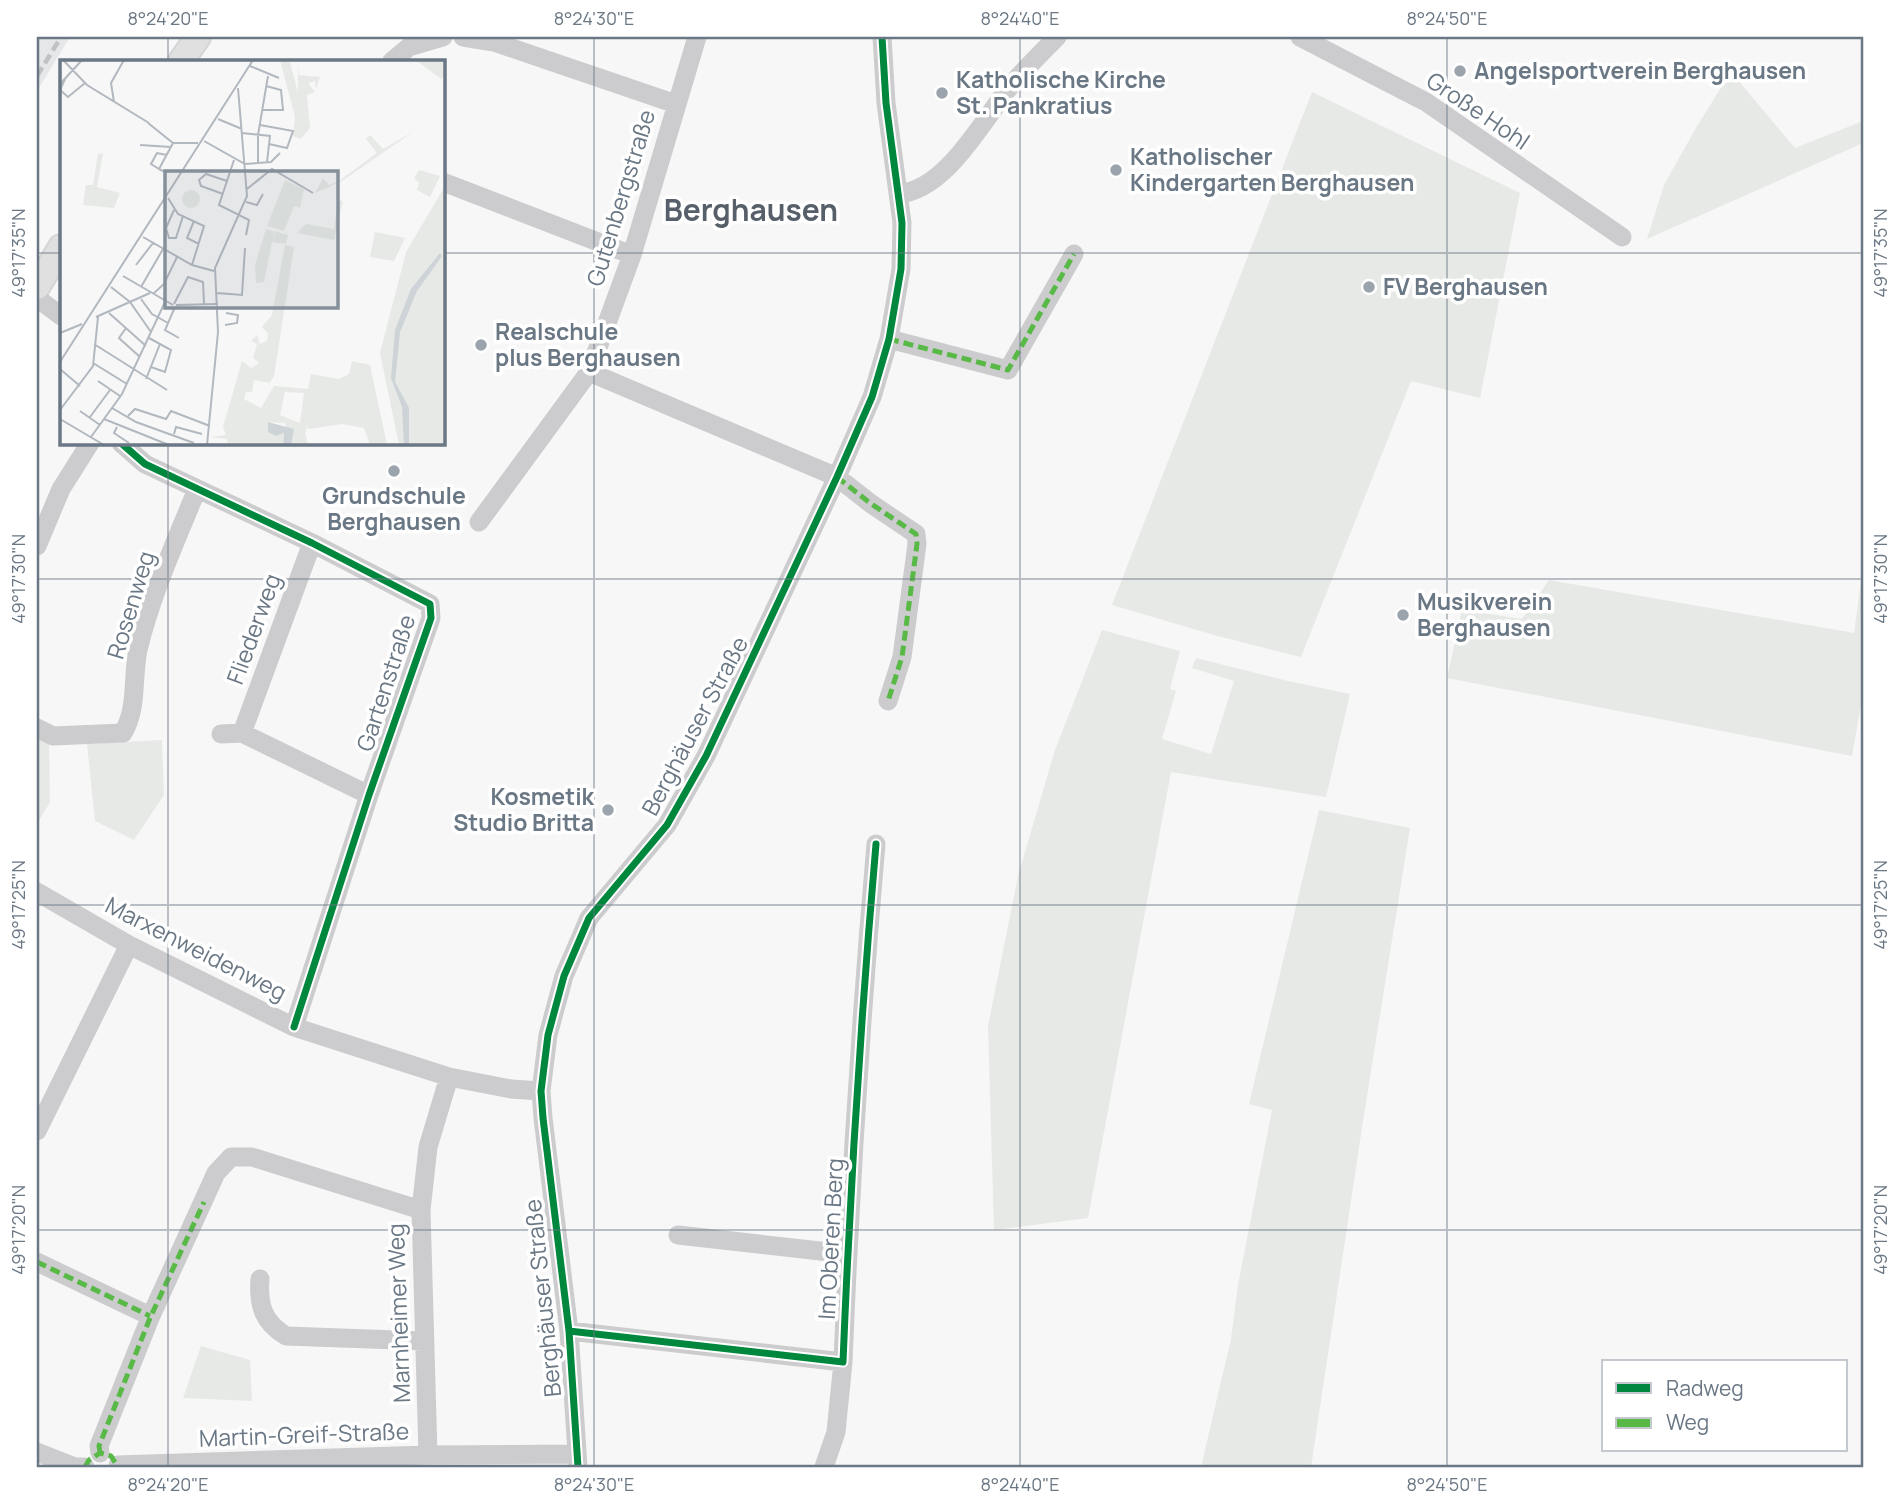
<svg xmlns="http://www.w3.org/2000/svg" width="1900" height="1504" font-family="Manrope,sans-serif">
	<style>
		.built { fill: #e6e7e8 }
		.green { fill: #e6e9e5 }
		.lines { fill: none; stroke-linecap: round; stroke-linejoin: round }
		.major-casing { stroke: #d4d5d6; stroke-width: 28 }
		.minor { stroke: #ccccce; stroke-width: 19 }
		.major { stroke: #e0e0e1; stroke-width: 24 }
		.rail { stroke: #c1c2c4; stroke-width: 4.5; stroke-dasharray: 10 5; stroke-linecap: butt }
		.quiet { stroke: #58b947; stroke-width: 5; stroke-dasharray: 10 5; stroke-linecap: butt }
		.cycleway-casing { stroke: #fff; stroke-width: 11 }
		.cycleway { stroke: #00873e; stroke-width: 7 }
		.ticks { fill: none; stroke: #6a7784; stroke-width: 2; stroke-opacity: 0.45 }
		.poi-dot { fill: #9ba4ac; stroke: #fff; stroke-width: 2.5 }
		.labels { text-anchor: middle; stroke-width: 7; stroke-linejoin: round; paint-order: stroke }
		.poi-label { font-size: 23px; font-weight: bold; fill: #6a7784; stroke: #fff; text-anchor: start }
		.street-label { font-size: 23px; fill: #6a7784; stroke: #fff }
		.district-label { font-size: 30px; font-weight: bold; fill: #57606a; stroke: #fff }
		.inset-road { fill: none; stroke: #b2b8bf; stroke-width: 2 }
		.view { fill: #85909a; fill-opacity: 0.15; stroke: #85909a; stroke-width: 3.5 }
		.inset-edge { fill: none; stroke: #6a7784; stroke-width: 3.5 }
		.neatline { fill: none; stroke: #6a7784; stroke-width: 2.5 }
		.ticks-label { font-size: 18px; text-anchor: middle; fill: #6a7784 }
	</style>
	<rect width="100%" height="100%" fill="#f7f7f7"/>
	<path class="built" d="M38,37H70L37,91V39Z"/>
	<path class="green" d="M1731,72L1795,148L1863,121V143L1647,239L1664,185L1697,126Z
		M1312,92L1520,193L1480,398L1411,381L1301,657L1214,635L1112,605Z
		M1863,567V693L1852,756L1447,678L1462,610L1522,619L1549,580L1854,633Z
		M1102,630L1180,651L1170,689L1176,691L1162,739L1211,754L1234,681L1192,668L1196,658L1288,681L1350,694L1326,797L1171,772L1088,1218L994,1230L988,1026L1018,876L1055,750Z
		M37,738L49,742L50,802L37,824Z
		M162,740L164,795L134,840L95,821L87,744Z
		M1319,810L1410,828L1363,1121L1311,1467H1201L1231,1339L1238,1285L1272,1110L1249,1104Z
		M201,1346L250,1360L252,1401L183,1398Z"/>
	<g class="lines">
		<defs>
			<path id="major" d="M181,61L198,37
				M37,287L61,247"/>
		</defs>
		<use href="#major" class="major-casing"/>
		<path class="minor" d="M463,37L494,42L676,104
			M697,37L632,255L589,372L837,477L870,503L916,534L917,544L902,657L888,701
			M1300,37L1426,102L1622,237
			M392,61L409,47L443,37
			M443,182L632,255
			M898,194C947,190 983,119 1012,84C1026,68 1042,52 1057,37
			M37,298L61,316
			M889,339L1008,370L1074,254
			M121,443L145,464L312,543L430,604L431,618L369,795L294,1027
			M479,522L589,372
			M312,543L242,733L369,795
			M37,546L61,489L90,443
			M37,728L53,736L123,733C138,708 132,678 138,650C151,595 176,541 197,489
			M221,734L242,733
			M37,892L129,945L294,1027L449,1077L511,1089L541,1091
			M37,1131L129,945
			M421,1210L428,1147L449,1077
			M678,1235L847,1254
			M37,1262L150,1316
			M260,1279C258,1305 263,1322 286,1336L425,1341
			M569,1331L843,1362C850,1189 861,1016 876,844
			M37,1452L75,1467H85
			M100,1453L99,1446L150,1318L216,1173L231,1157H252L421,1210L428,1455
			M118,1465L428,1455L577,1454
			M578,1467L569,1331L543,1118L541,1091L548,1035L564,976L589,918L667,825L706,756L837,477L872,397L889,339L901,269L902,223L886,103L882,37
			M824,1467L836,1432L843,1362"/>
		<use href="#major" class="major"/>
		<path class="rail" d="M37,76L61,37"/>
		<path class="quiet" d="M889,339L1008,370L1074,254
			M837,477L870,503L916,534L917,544L902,657L888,701
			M37,1262L150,1316
			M100,1453L99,1446L150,1318L204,1202
			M85,1467L89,1460L100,1453L111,1456L118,1467"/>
		<defs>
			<path id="cycleway" d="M121,443L145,464L312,543L430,604L431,618L369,795L294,1027
				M569,1331L843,1362C850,1189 861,1016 876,844
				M578,1467L569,1331L543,1118L541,1091L548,1035L564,976L589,918L667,825L706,756L837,477L872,397L889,339L901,269L902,223L886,103L882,37"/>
		</defs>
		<use href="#cycleway" class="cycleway-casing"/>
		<use href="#cycleway" class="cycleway"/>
	</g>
	<path class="ticks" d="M168,37V61M594,37V1467M1020,37V1467M1447,37V1467M37,253H61M443,253H1863M168,443V1467M37,579H1863M37,905H1863M37,1230H1863"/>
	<g class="poi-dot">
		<circle cx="1460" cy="71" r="7"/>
		<circle cx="942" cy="93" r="7"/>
		<circle cx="1116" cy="170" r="7"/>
		<circle cx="1369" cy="287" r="7"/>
		<circle cx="481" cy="345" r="7"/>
		<circle cx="394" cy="471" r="7"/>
		<circle cx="1403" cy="615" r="7"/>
		<circle cx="608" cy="810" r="7"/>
	</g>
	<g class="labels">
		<g class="poi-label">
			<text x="1474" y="79">Angelsportverein Berghausen</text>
			<text x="956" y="88">Katholische Kirche<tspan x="956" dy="26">St. Pankratius</tspan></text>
			<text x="1130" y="165">Katholischer<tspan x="1130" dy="26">Kindergarten Berghausen</tspan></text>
			<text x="1383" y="295">FV Berghausen</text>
			<text x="495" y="340">Realschule<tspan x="495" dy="26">plus Berghausen</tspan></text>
			<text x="394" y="504" text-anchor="middle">Grundschule<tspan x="394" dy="26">Berghausen</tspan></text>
			<text x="1417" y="610">Musikverein<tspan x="1417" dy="26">Berghausen</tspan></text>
			<text x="594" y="805" text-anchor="end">Kosmetik<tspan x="594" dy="26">Studio Britta</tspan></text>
		</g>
		<g class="street-label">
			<text transform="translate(1478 111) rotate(34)" y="8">Große Hohl</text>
			<text transform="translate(621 198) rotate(-73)" y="8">Gutenbergstraße</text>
			<text transform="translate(131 605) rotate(-73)" y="8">Rosenweg</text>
			<text transform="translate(254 629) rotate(-70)" y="8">Fliederweg</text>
			<text transform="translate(386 683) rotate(-72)" y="8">Gartenstraße</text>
			<text transform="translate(695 726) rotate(-62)" y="8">Berghäuser Straße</text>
			<text transform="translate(196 949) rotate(27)" y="8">Marxenweidenweg</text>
			<text transform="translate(831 1239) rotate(-87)" y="8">Im Oberen Berg</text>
			<text transform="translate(543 1298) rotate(-96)" y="8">Berghäuser Straße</text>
			<text transform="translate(399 1313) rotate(-92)" y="8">Marnheimer Weg</text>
			<text transform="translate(304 1435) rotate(-2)" y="8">Martin-Greif-Straße</text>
		</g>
		<g class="district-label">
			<text x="751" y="221">Berghausen</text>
		</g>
	</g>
	<g transform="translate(60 60)">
		<rect width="385" height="385" fill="#f7f7f7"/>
		<path d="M220,0L230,2L238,33V6L239,15L260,17L256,29L255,21L248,23L255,32L247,35L250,68L241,79L233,76L235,57ZM356,0H385V14L381,19ZM353,72L282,121L255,133L263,118L269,125L279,121L317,93L306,79L310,75L323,89ZM43,93L37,127L60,133L54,148L23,145L26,125H33L38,94ZM359,110L380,116L370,137L357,130L359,122L354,118ZM225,120L244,129L240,148L234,146L224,171L207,166ZM385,126V385H339L320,293L346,192ZM122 139a9 9 0 1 1 18 0a9 9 0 1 1-18 0ZM278,140L283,141L274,180L237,173L246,164L274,169ZM206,169L213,171L215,180L214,171L228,175L226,184L212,182L204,222L196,223L195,205ZM315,172L345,178L334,201L310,197ZM225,185L234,187L214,316L210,323L194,320L192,332H186L184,339L201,348L214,326L248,329L251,314L279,319L289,314L292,301L310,305L327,385H310L304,368L282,364L248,369V365L245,373L248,385H231L225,363L209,362L208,372L224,374L223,385H168L167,379L150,377L166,375L163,367L182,301L191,308L199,303L193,298L197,284L191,281L197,275L200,284L207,281L208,273L202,267L212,255ZM225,332L244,333L240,363L220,355Z" fill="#e6e9e5" fill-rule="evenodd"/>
		<path d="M380,193L382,196L357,231L340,272L335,322L349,348V385H344L342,347L331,318L335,270L351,229ZM208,362L234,369L231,385H223L224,373L216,376L208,372Z" fill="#cdd3d7"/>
		<path class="inset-road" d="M3,0L27,25L89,63M190,6L219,18M5,19L0,30L8,37L25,23M1,23L22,0M54,42L51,23L64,0M202,50H223L221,30L206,26M158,59L182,69M88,63L113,83H138M200,65L233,71L227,88L209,84M182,73L210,76L207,102M144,81L185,104L211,102L220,93M80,85L111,87M174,100L159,145L189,160L186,175M198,103V75L208,16M99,109L91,104L97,93L107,95M107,113L99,109L113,83M187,129L212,109L253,133M163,134L141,126L139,120L146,114L167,121M108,138L118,154L144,166L132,205M186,142L197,145L203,134M114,150L106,168L109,178H116L123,156M134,161L127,178L139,184M83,177L132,205L154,211M76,205L93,183M63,216L113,245M51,227L70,242L91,272M81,227L103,189M157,233L182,235L185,188M93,234L104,224L117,197M81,239L92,254L108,263M114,244L128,217L143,222L144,244M116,245L158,244M115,247L105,270L119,278M49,253L86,286M36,257L90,233M165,265L177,263L178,255L166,253M66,268L59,278L80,297M0,273L22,264M89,278L111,290L105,312L91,307M34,284L107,330M0,302L193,0M33,303L67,324M0,309L20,326M86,319L100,284M38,321L60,336M52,348L76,362L134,383M0,350L33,306L38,257M20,351L40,365M68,356L75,349L106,359L111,351L150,366M30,357L50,330M0,359L44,385M44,359L109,385M57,367L54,373L69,383M114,374L116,367L142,374M31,377L62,334L105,242M147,385L158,272L155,208L187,136L178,28"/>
		<path class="view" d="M105,111H278V248H105Z"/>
		<rect width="385" height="385" class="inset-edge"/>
	</g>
	<rect width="1900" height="1504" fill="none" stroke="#ffffff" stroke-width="77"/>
	<rect x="1602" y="1360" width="245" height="91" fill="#ffffff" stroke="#c3c9ce" stroke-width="2"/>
	<rect x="1616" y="1383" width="35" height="10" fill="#00873e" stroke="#c3c9ce" stroke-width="2"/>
	<text x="1666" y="1396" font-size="21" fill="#6a7784">Radweg</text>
	<rect x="1616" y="1418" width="35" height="10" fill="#58b947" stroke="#c3c9ce" stroke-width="2"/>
	<text x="1666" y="1430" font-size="21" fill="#6a7784">Weg</text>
	<rect x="38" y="38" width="1824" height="1428" class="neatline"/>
	<g class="ticks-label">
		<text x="168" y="25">8°24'20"E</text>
		<text x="594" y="25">8°24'30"E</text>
		<text x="1020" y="25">8°24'40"E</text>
		<text x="1447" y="25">8°24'50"E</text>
		<text transform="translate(19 253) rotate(-90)" y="6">49°17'35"N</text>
		<text transform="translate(1881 253) rotate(-90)" y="6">49°17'35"N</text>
		<text transform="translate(19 579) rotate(-90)" y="6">49°17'30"N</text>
		<text transform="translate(1881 579) rotate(-90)" y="6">49°17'30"N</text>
		<text transform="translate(19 905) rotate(-90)" y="6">49°17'25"N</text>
		<text transform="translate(1881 905) rotate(-90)" y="6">49°17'25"N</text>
		<text transform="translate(19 1230) rotate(-90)" y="6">49°17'20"N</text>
		<text transform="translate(1881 1230) rotate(-90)" y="6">49°17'20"N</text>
		<text x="168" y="1491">8°24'20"E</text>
		<text x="594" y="1491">8°24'30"E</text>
		<text x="1020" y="1491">8°24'40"E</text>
		<text x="1447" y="1491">8°24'50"E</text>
	</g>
</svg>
